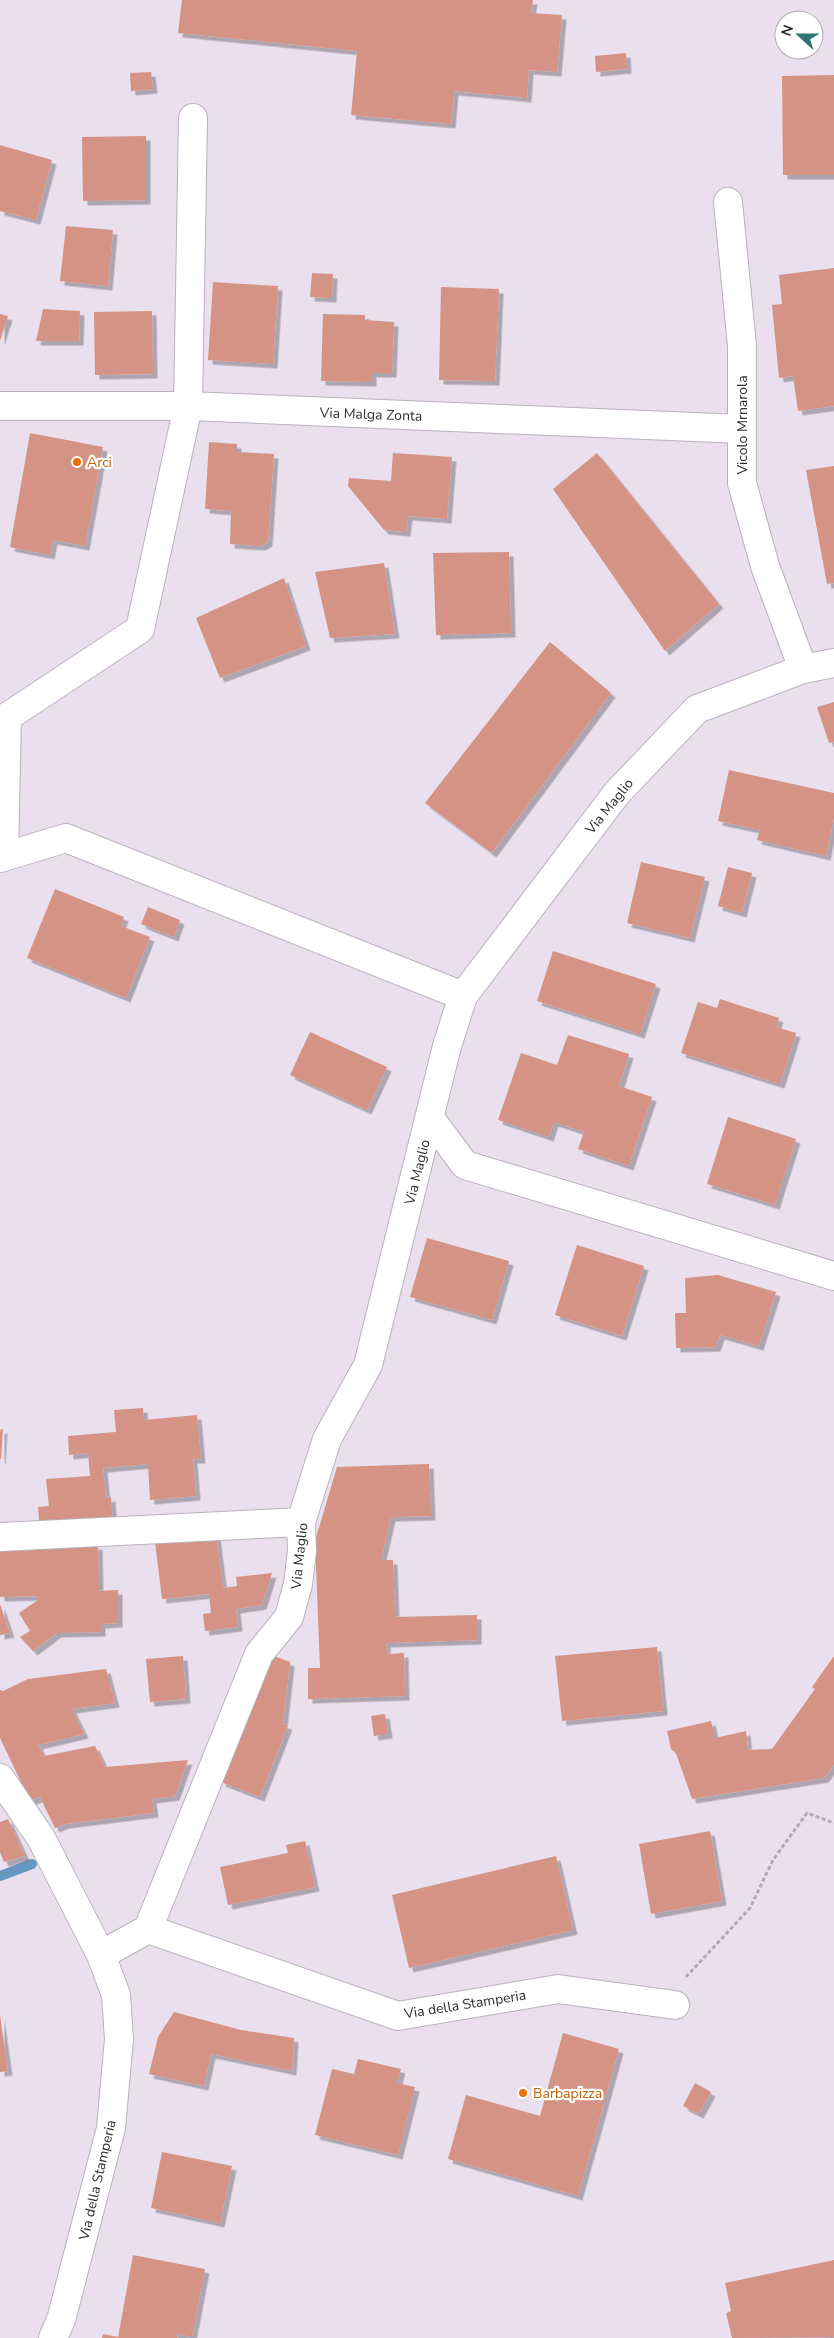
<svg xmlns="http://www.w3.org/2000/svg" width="834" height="2338" font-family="'Nunito Sans',sans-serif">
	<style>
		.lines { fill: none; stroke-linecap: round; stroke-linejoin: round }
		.stream { stroke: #6697c0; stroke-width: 10 }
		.building { fill: #d49385; filter: url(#shadow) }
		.minor-casing { stroke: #bab0be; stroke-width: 30 }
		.path { stroke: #b1a8b4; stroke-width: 3; stroke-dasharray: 4 2.5; stroke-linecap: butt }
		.minor { stroke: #fff; stroke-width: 28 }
		.food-dot { fill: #e8710a; stroke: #fff; stroke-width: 2 }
		.labels { text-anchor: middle; stroke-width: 4.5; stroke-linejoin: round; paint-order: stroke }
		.street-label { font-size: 14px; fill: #302c32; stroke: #fff }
		.food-label { font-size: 14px; fill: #c56008; stroke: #fff; text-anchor: start }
	</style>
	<defs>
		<filter id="shadow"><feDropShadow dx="4.5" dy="4.5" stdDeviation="0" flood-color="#0004"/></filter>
	</defs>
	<rect width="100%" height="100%" fill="#eadfed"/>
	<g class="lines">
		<path class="stream" d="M0,1876L32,1864"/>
	</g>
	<path class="building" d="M182,0H533L531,13L562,15L557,72L529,70L527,98L454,91L451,124L351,115L357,51L178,33Z
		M626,53L627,69L596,72L595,56Z
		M151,72L153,89L131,91L130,73Z
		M834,75V175H783L782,76Z
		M146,136V200L83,201L82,137Z
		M0,145L52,160L36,220L0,211Z
		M66,226L113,230L108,286L60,281Z
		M834,268V406L798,411L793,376L779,378L772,305L782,304L779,275Z
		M312,273L333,274L332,298L310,297Z
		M213,282L278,286L273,364L208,360Z
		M441,287L499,289L495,381L439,380Z
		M43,309L80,311L79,341H36Z
		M152,311L153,374L95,375L94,312Z
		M0,314L8,316L0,341Z
		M323,314L365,315V320L394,322L392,373H372V382L321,381Z
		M30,433L103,447L85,546L53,540L50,555L10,547Z
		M209,442L237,444V452L274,454L268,542L261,546L230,544L231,511L205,509Z
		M393,453L452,457L447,519L408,516L406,532L384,530L348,486L349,478L391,481Z
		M597,453L719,604L665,651L553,489Z
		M834,466V583L827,584L806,470Z
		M509,552L511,633L436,635L433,553Z
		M384,563L395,634L330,638L315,572Z
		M284,578L306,646L220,678L196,618Z
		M550,642L611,693L492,853L425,803Z
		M834,702V742L829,743L817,707Z
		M729,770L834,793V818L826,856L757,840L760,830L718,821Z
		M641,862L705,877L690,938L627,923Z
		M728,867L752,873L742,913L718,906Z
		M55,889L124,917L121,926L150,937L126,998L27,958Z
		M148,907L180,920L174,937L141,924Z
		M553,951L656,984L640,1034L537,1001Z
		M720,999L779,1018L776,1027L796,1033L780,1084L681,1053L698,1002L717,1008Z
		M310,1032L387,1067L367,1110L290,1075Z
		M568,1035L629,1054L619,1086L652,1097L629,1166L578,1149L584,1132L554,1122L549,1137L498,1120L521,1053L557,1065Z
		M728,1117L796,1139L775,1205L707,1184Z
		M427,1238L509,1261L492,1320L410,1297Z
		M577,1245L644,1266L622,1336L555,1315Z
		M718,1275L776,1292L759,1346L720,1335L716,1347L676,1348L675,1313H686L685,1278Z
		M143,1408L144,1420L197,1415L201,1459H193L196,1496L150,1500L148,1464L103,1468L106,1498L111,1497L113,1526L40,1532L38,1507L49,1506L46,1479L90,1476L88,1453L69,1455L68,1436L116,1432L114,1410Z
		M3,1429L1,1459H0V1430Z
		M429,1464L431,1516L391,1517L381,1560H393L395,1617L477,1615V1640L386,1643L387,1654L404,1653L405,1696L308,1699V1668H320L315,1541L337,1467Z
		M216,1535L223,1588L237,1586L236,1577L272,1573L262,1605L236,1609L238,1627L205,1631L203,1614L211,1613L209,1594L162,1599L155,1542Z
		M98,1545L99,1591L118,1590V1623L101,1624V1632L57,1633L33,1651L20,1637L30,1631L19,1613L38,1600V1596L0,1597V1550Z
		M0,1604L10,1633L0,1635Z
		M657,1647L663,1711L562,1721L555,1656Z
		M271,1655L290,1662L283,1724L288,1725L260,1797L221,1782Z
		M183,1656L186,1699L150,1702L146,1659Z
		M834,1656V1765L824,1778L692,1799L676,1753L671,1749L667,1731L711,1721L715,1738L746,1731L748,1750L772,1749L815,1689L812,1687Z
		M106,1669L115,1703L72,1709L84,1734L38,1745L44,1756L95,1746L105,1767L188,1760L175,1796L152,1799L154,1813L65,1824L55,1828L40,1797L30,1801L0,1738V1690L3,1691L28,1679Z
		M385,1714L388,1734L374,1736L371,1716Z
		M8,1819L25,1856L4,1862L0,1852V1822Z
		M710,1831L722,1901L651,1914L639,1844Z
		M305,1841L315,1887L228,1905L220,1867L288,1853L286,1845Z
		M556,1856L573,1930L409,1968L392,1895Z
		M174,2012L241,2030L294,2038L292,2071L211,2054L204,2086L149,2074L158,2037Z
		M0,2015L8,2071L0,2072Z
		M563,2033L619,2049L578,2196L448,2159L466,2095L540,2116Z
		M358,2059L401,2069L397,2083L415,2087L398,2155L315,2135L332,2069L354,2074Z
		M695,2083L711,2092L699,2114L683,2106Z
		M162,2152L232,2166L220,2223L151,2208Z
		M133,2255L205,2269L192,2337L178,2334L177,2338H102L103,2334L118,2337Z
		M834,2260V2337L732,2338L726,2313L731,2311L725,2283Z"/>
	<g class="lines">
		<defs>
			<path id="minor" d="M728,202L742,346V483L765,566L803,669
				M0,406H188L742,429
				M4,855L7,717L140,629L188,406L193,118
				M0,858L66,838L463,996
				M430,1118L465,1165L834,1276
				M0,1537L301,1522
				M0,1778L41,1838L101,1955L116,1995L119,2039L111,2128L61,2320L53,2338
				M148,1929L398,2016L558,1989L675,2005
				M101,1955L148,1929L259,1654L289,1617L298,1584L302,1551L301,1522L327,1439L368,1365L447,1046L463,996L617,793L697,709L803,669L834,663"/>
		</defs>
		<use href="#minor" class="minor-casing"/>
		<path class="path" d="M686,1977L750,1908L773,1860L807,1813L834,1823"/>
		<use href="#minor" class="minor"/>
	</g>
	<g class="food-dot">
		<circle cx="77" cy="462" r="5"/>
		<circle cx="523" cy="2093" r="5"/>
	</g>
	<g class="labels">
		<g class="street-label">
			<text transform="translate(371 414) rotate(2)" y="5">Via Malga Zonta</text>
			<text transform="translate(742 425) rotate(-90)" y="5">Vicolo Mrnarola</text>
			<text transform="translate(609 806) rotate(-51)" y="5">Via Maglio</text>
			<text transform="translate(417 1172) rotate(-76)" y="5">Via Maglio</text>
			<text transform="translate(299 1556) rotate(-84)" y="5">Via Maglio</text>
			<text transform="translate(465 2004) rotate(-9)" y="5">Via della Stamperia</text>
			<text transform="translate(97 2180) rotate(-77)" y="5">Via della Stamperia</text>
		</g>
		<g class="food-label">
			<text x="87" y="467">Arci</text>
			<text x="533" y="2098">Barbapizza</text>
		</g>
	</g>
	<g transform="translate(799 35) rotate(291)"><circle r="24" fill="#ffffff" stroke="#acabad"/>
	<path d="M0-4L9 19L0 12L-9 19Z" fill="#2d7674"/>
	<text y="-8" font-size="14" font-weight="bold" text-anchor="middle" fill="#302c32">N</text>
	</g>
</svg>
